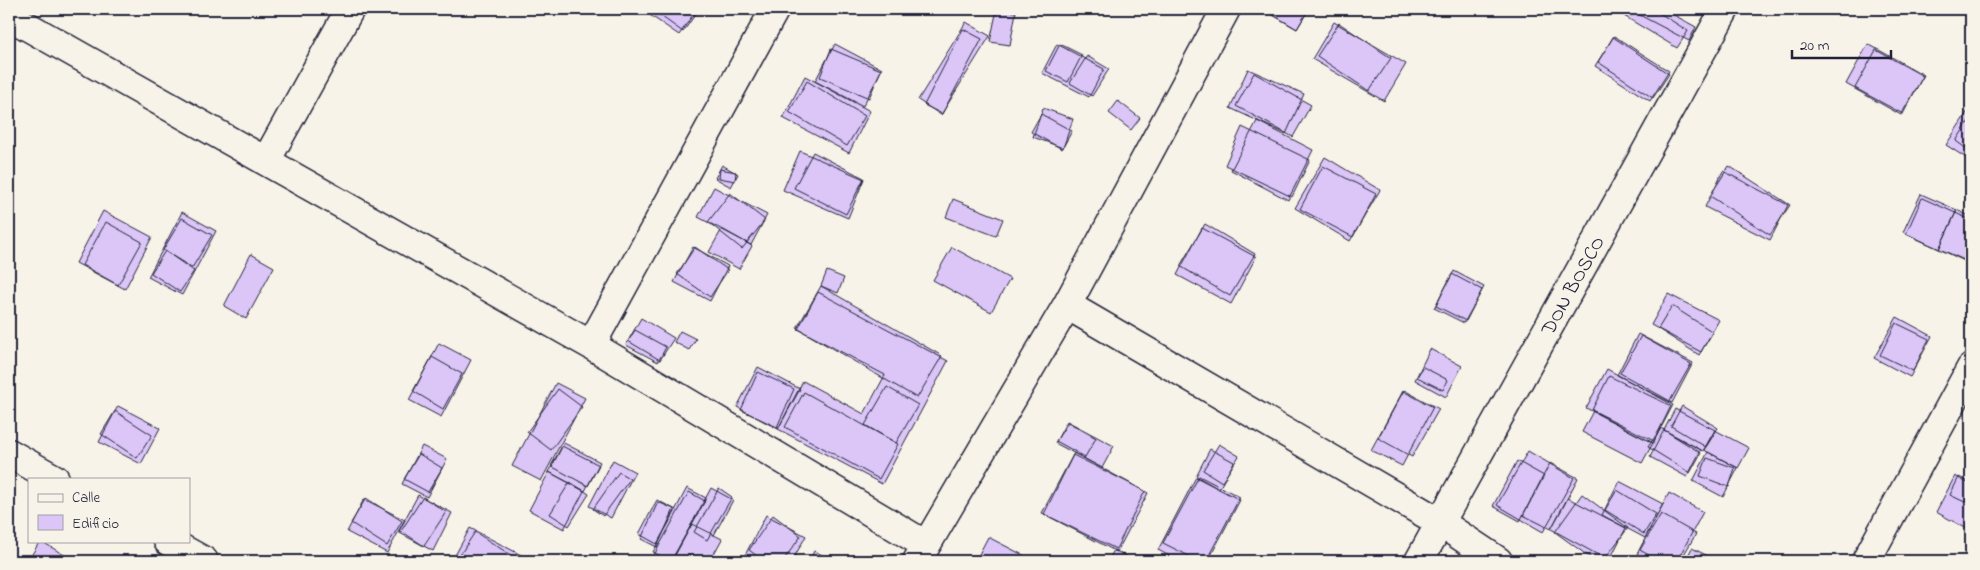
<svg xmlns="http://www.w3.org/2000/svg" width="1980" height="570" font-family="'Indie Flower',sans-serif">
	<style>
		.building { fill: #dbc6f7; stroke: #22223b }
		.lines { fill: none; stroke-linecap: round; stroke-linejoin: round }
		.minor-casing { stroke: #22223b; stroke-width: 31 }
		.minor { stroke: #f7f3e8; stroke-width: 28 }
		.labels { text-anchor: middle; stroke-width: 5; stroke-linejoin: round; paint-order: stroke }
		.street-label { font-size: 20px; fill: #22223b; stroke: #f7f3e8 }
	</style>
	<rect width="100%" height="100%" fill="#f7f3e8"/>
	<filter id="ink" filterUnits="userSpaceOnUse"><feTurbulence type="fractalNoise" baseFrequency=".02" numOctaves="2"/><feDisplacementMap in="SourceGraphic" scale="10" xChannelSelector="R" yChannelSelector="G"/><feConvolveMatrix kernelMatrix="1 2 1 2 8 2 1 2 1" color-interpolation-filters="sRGB"/></filter>
	<g filter="url(#ink)">
		<path class="building" d="M641,9H697L679,35Z
			M651,9H699L683,32Z
			M997,9L1016,12L1010,45L990,42Z
			M1272,9H1301L1307,12L1297,29L1270,13Z
			M1273,9H1301L1307,12L1297,29L1271,14Z
			M1629,9H1653L1688,31L1677,48L1624,16Z
			M1633,9H1663L1696,27L1689,41L1632,11Z
			M966,22L990,36L941,115L918,100Z
			M1334,22L1406,64L1384,101L1312,59Z
			M1339,23L1391,58L1369,91L1317,56Z
			M963,29L982,39L942,114L924,105Z
			M1614,36L1669,71L1650,101L1595,66Z
			M1613,37L1669,74L1653,98L1598,62Z
			M835,44L882,69L863,106L815,81Z
			M1057,44L1104,69L1089,97L1042,73Z
			M1060,44L1082,55L1068,82L1046,71Z
			M1868,44L1924,75L1901,115L1846,84Z
			M831,49L881,70L869,98L820,77Z
			M1876,50L1923,76L1903,114L1855,88Z
			M1087,56L1109,69L1092,96L1070,83Z
			M1248,69L1304,94L1286,134L1230,108Z
			M1254,73L1311,105L1293,137L1236,106Z
			M805,76L870,111L849,153L783,118Z
			M807,81L865,116L847,146L789,112Z
			M1118,101L1140,118L1131,130L1109,113Z
			M1043,108L1073,119L1063,148L1033,137Z
			M1968,111L1971,114V161L1946,145Z
			M1041,114L1072,131L1062,149L1031,132Z
			M1971,118V152L1956,141Z
			M1257,121L1313,150L1288,200L1231,170Z
			M1242,127L1310,160L1292,197L1225,165Z
			M800,151L864,179L848,218L783,190Z
			M813,152L864,178L846,214L794,188Z
			M1325,157L1380,190L1350,241L1295,208Z
			M722,165L738,174L731,187L715,178Z
			M1323,166L1376,194L1353,237L1300,209Z
			M1729,166L1790,205L1770,235L1710,196Z
			M720,169L736,172L735,181L719,178Z
			M1723,171L1788,205L1770,240L1705,207Z
			M714,187L767,215L751,245L698,217Z
			M730,193L765,220L742,249L708,222Z
			M1921,194L1957,210L1939,249L1903,232Z
			M1922,198L1971,220V263L1906,234Z
			M953,199L1003,219L996,236L946,217Z
			M1957,210L1971,217V264L1939,249Z
			M103,211L152,237L125,289L76,263Z
			M182,212L216,231L182,295L148,277Z
			M182,218L212,235L192,268L163,250Z
			M106,222L142,242L118,285L82,265Z
			M1205,224L1255,254L1230,296L1180,266Z
			M1202,228L1256,257L1231,304L1177,275Z
			M722,229L752,246L739,269L709,252Z
			M693,247L728,266L710,301L674,282Z
			M695,247L728,270L710,297L677,274Z
			M952,247L1010,279L991,312L933,280Z
			M165,251L194,271L180,292L151,273Z
			M251,254L274,267L246,319L224,306Z
			M827,271L844,278L838,293L821,286Z
			M1454,271L1484,287L1464,323L1434,308Z
			M1452,274L1482,290L1466,321L1436,306Z
			M821,286L942,356L917,398L797,328Z
			M818,292L948,361L882,484L778,429L803,381L864,414L885,375L798,329Z
			M1668,294L1719,320L1701,352L1651,325Z
			M1672,306L1713,332L1699,355L1658,329Z
			M1897,317L1932,336L1910,377L1874,358Z
			M641,318L674,338L660,360L628,341Z
			M1896,323L1929,339L1913,371L1880,355Z
			M635,330L666,347L658,362L626,345Z
			M680,331L696,339L689,350L674,342Z
			M1638,334L1693,363L1672,403L1617,375Z
			M1641,336L1691,364L1670,401L1620,373Z
			M439,343L471,360L441,417L409,400Z
			M1430,349L1462,366L1446,397L1415,380Z
			M432,357L462,374L443,409L413,391Z
			M758,367L800,389L778,429L737,407Z
			M1423,367L1448,380L1443,390L1417,377Z
			M1607,369L1673,405L1653,443L1586,408Z
			M758,372L794,389L777,427L741,410Z
			M1609,376L1671,406L1654,441L1592,410Z
			M556,383L585,398L541,481L512,466Z
			M887,387L918,405L896,443L865,425Z
			M558,389L582,407L551,450L527,432Z
			M1404,390L1439,409L1412,457L1378,438Z
			M1403,391L1433,407L1402,466L1371,450Z
			M804,392L898,444L879,479L785,427Z
			M118,406L160,428L141,464L99,442Z
			M1682,406L1718,428L1706,447L1671,426Z
			M1675,409L1715,430L1703,451L1664,430Z
			M115,411L152,435L137,458L101,434Z
			M1593,411L1653,443L1642,463L1582,432Z
			M1067,421L1114,446L1102,468L1055,443Z
			M1068,422L1096,438L1085,457L1056,441Z
			M1661,428L1701,453L1690,473L1648,447Z
			M1664,430L1701,450L1687,477L1650,457Z
			M1715,430L1749,448L1738,468L1704,450Z
			M564,443L600,462L585,491L549,472Z
			M1219,444L1239,456L1222,482L1203,470Z
			M422,446L447,459L427,497L402,484Z
			M562,446L599,465L588,486L551,466Z
			M1210,449L1234,462L1219,489L1196,476Z
			M1528,451L1574,478L1543,532L1497,505Z
			M1708,452L1738,468L1723,497L1693,481Z
			M1074,453L1148,493L1117,552L1042,513Z
			M419,454L442,468L428,492L404,479Z
			M1073,455L1145,491L1116,549L1044,514Z
			M1707,458L1735,468L1729,487L1700,476Z
			M613,460L635,472L611,518L589,506Z
			M1517,461L1544,476L1520,521L1493,506Z
			M1550,463L1578,478L1551,529L1523,515Z
			M549,472L584,491L564,529L529,510Z
			M619,472L630,479L603,516L593,509Z
			M1199,476L1240,497L1206,561H1199L1163,543Z
			M1955,476L1971,485V531L1936,512Z
			M1196,477L1240,500L1208,561H1179L1158,550Z
			M1959,477L1971,483V505L1950,495Z
			M1619,481L1663,504L1645,538L1602,515Z
			M570,482L589,494L569,526L550,514Z
			M687,488L706,498L671,561L653,552Z
			M711,488L733,500L714,535L692,524Z
			M719,488L732,497L707,540L694,532Z
			M1617,490L1656,514L1644,534L1605,510Z
			M689,492L705,501L671,561H666L654,555Z
			M1669,493L1703,512L1677,561H1651L1637,554Z
			M1582,494L1628,528L1603,561H1595L1555,532Z
			M418,495L452,513L433,551L398,532Z
			M423,497L446,512L424,546L401,531Z
			M366,498L402,521L387,546L351,523Z
			M1568,498L1626,528L1609,561L1551,529Z
			M364,499L405,520L387,553L347,532Z
			M657,500L676,510L657,544L639,534Z
			M658,502L674,509L657,547L641,539Z
			M1661,514L1696,534L1680,561H1659L1640,550Z
			M766,515L806,536L792,561H752L744,557Z
			M773,515L801,536L783,561H764L749,550Z
			M692,524L722,539L710,561H678L673,559Z
			M470,528L523,556L520,561H452Z
			M475,532L520,561H456Z
			M988,537L1025,556L1023,561L976,560Z
			M40,541H41L74,561H28Z
			M1692,548L1718,561H1685Z
			M1114,550L1135,561H1108Z
			M814,551L835,561H809Z"/>
		<g class="lines">
			<defs>
				<path id="minor" d="M9,16L591,345L926,545
					M266,161L350,9
					M1067,305L1441,523L1498,561
					M591,345L775,9
					M9,453L55,479
					M168,541L204,561
					M917,561L1067,305L1226,9
					M1419,561L1725,9
					M1866,561L1971,368"/>
			</defs>
			<use href="#minor" class="minor-casing"/>
			<use href="#minor" class="minor"/>
		</g>
	</g>
	<g class="labels">
		<g class="street-label">
			<text transform="translate(1572 285) rotate(-61)" y="7">DON BOSCO</text>
		</g>
	</g>
	<rect width="1980" height="570" fill="none" stroke="#f7f3e8" stroke-width="30"/>
	<rect x="15" y="15" width="1950" height="540" fill="none" stroke="#22223b" stroke-width="2" filter="url(#ink)"/>
	<rect x="28" y="478" width="162" height="65" fill="#f7f3e8" stroke="#a29fa3"/>
	<rect x="38" y="494" width="25" height="8" fill="#f7f3e8" stroke="#a29fa3"/>
	<text x="72" y="502" font-size="15" fill="#22223b">Calle</text>
	<rect x="38" y="515" width="25" height="15" fill="#dbc6f7" stroke="#a29fa3"/>
	<text x="72" y="528" font-size="15" fill="#22223b">Edificio</text>
	<path d="M1792 50v8h99v-8" fill="none" stroke="#22223b" stroke-width="2.5"/>
	<text x="1800" y="50" font-size="15" fill="#22223b" stroke="#f7f3e8" stroke-width="4" paint-order="stroke">20 m</text>
</svg>
